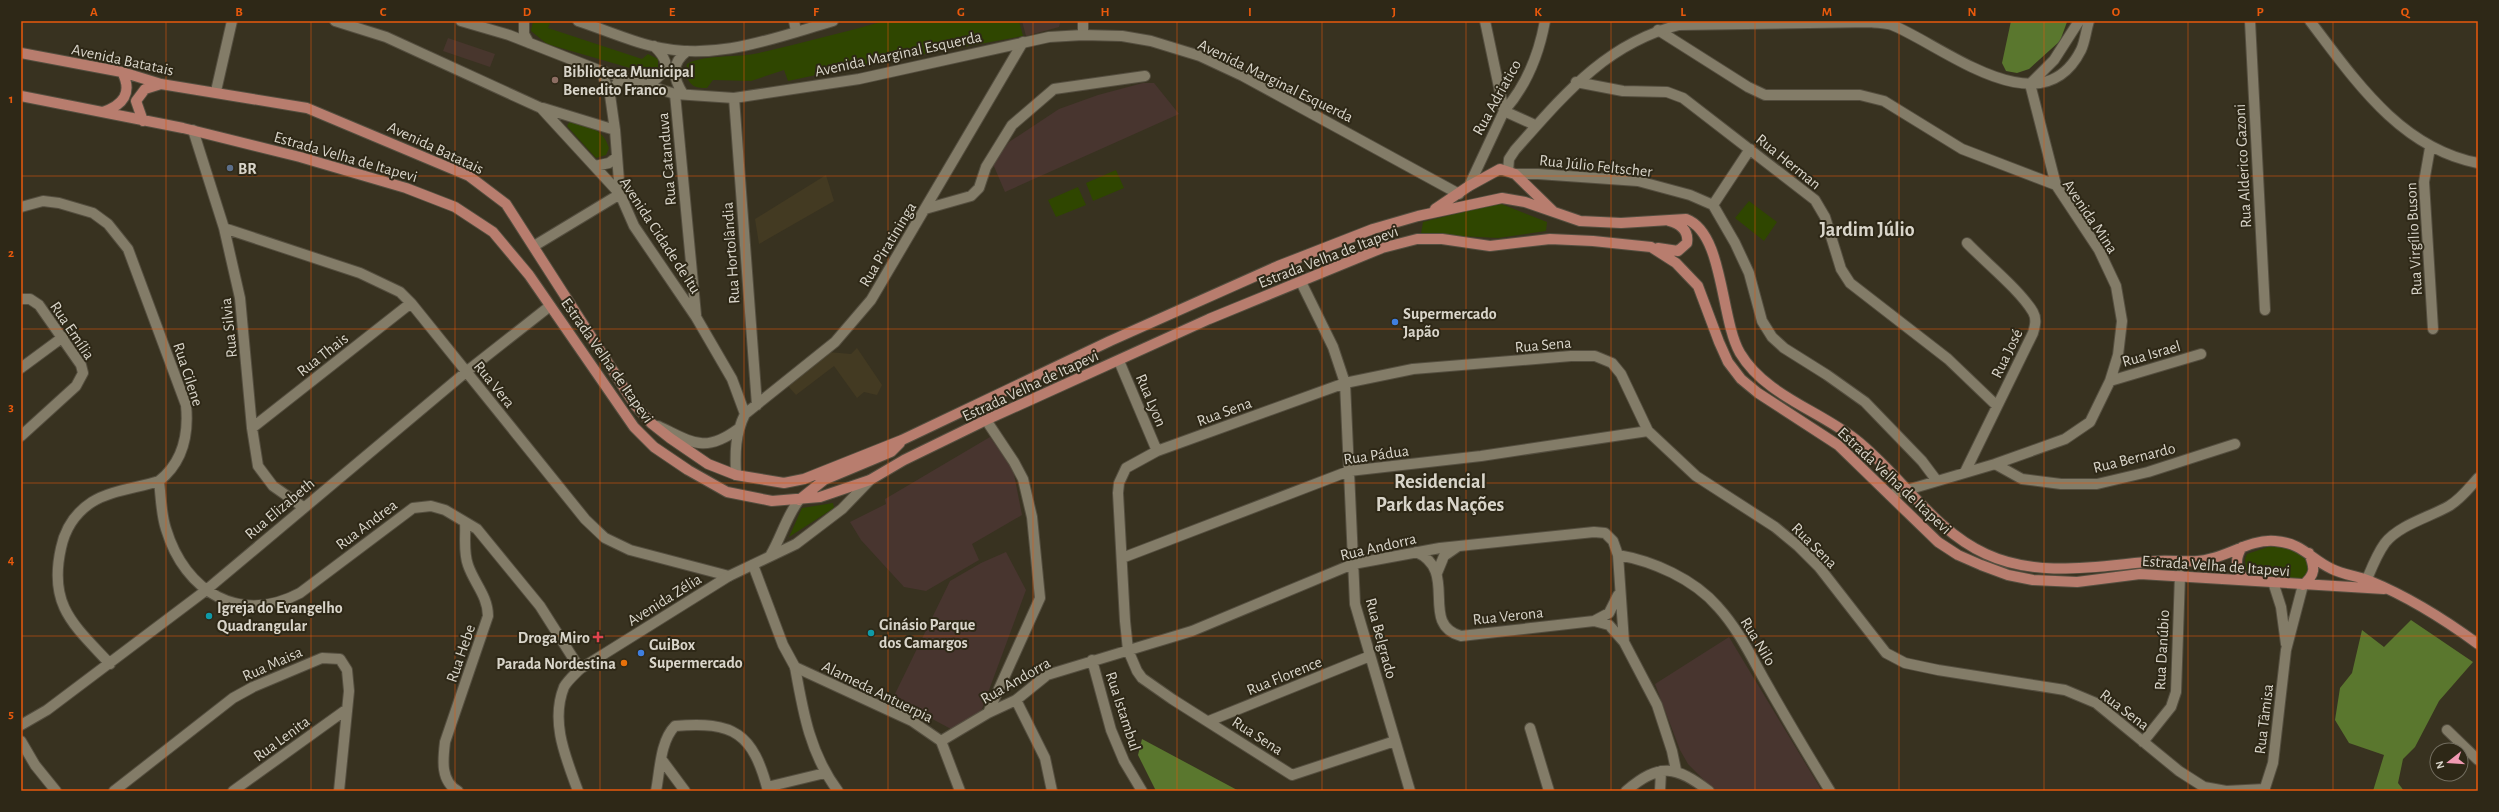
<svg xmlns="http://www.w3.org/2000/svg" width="2499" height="812" font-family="'Alegreya Sans',sans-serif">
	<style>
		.built { fill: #433a22 }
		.education { fill: #48352f }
		.medical { fill: #48362d }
		.green { fill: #2f4600 }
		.forest { fill: #5a772e }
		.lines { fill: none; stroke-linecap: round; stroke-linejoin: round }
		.minor-casing { stroke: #544e3f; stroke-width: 12 }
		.tertiary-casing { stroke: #544e3f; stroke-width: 12 }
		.secondary-casing { stroke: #544e3f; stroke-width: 12 }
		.primary-casing { stroke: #544e3f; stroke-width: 12 }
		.minor { stroke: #837c68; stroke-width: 10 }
		.tertiary { stroke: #837c68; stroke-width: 10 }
		.secondary { stroke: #837c68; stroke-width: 10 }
		.primary { stroke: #b87d6e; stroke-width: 10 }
		.grid { fill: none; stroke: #e8590c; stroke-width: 1; stroke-opacity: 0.55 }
		.education-dot { fill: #8d6e63; stroke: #2e2817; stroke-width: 1.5 }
		.service-dot { fill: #5c6f8a; stroke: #2e2817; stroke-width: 1.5 }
		.shop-dot { fill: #3f7fe0; stroke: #2e2817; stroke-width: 1.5 }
		.culture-dot { fill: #0f9aa8; stroke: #2e2817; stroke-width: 1.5 }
		.health-dot { fill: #e0444e; stroke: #2e2817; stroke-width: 1.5 }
		.food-dot { fill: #e8710a; stroke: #2e2817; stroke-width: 1.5 }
		.labels { text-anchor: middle; stroke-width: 4; stroke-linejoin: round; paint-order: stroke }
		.street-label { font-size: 16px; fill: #d9d5ca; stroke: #2e2817 }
		.poi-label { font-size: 16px; font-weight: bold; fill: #d9d5ca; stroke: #2e2817; text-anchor: start }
		.district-label { font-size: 20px; font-weight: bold; fill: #d9d5ca; stroke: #2e2817 }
		.neatline { fill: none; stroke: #e8590c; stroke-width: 1.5 }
		.grid-label { font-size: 13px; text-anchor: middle; font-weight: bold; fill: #e8590c }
	</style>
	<rect width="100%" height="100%" fill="#383220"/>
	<path class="built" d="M826,175L834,201L759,244L755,219Z
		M857,348L882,385L877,395L864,392L857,398L834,366L796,395L788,386L828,352L851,354Z"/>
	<path class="education" d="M1143,83H1154L1179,114L1005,192L993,164L1009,142L1059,109L1098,95Z
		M990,437L1013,469L1022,515L972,544L979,560L926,591L904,587L861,540L850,522L886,504L885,499Z
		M1006,552L1026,590L982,709L976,716L951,729L893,698L950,581L981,563Z
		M1729,637L1822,791H1715L1688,764L1680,750L1655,684Z"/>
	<path class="medical" d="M1022,21H1060V23L1059,27L1026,36Z
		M448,38L495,54L490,67L443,51Z"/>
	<path class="green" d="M533,21H551L548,28L642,59L648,54L658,59V71L652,77H644L637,70L547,44L531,31Z
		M884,21H1019L1023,36L854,67L788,81L784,70L751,81L713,80L707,88C693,88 692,86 685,75L687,64C704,54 738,58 759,53C800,43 843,33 884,21Z
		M570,121C588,126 603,128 609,148L606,155L596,158L567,126Z
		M1116,170L1124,188L1093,201L1086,183Z
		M1078,187L1086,205L1056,217L1048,200Z
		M1749,201L1777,222L1764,241L1735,218Z
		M1499,203L1547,222L1546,231L1498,238L1421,234L1423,222Z
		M833,503L834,508L789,537L802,508Z
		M2271,546L2293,549L2307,557L2310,573L2304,579L2254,576L2246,570L2245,559L2247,554Z"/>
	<path class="forest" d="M2011,21H2067V22L2060,41L2029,69L2017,73L2006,71L2002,63Z
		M2411,620L2473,662L2439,701L2415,747L2403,759L2398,783L2404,791H2373L2384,755L2349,743L2335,720L2340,688L2352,673L2362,630L2384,647Z
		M1142,739L1239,791H1156L1138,755Z"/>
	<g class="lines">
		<defs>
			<path id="minor" d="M335,21L386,37L541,108L620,194L634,226L696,317L732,379L745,414
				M794,21L796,31
				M2250,21L2265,310
				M2310,21C2355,80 2400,148 2478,163
				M1658,30L1748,87L1765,95H1860L1884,101L1962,149L2056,185L2099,250L2116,286L2122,321L2118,355L2110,381L2090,422L2065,439L1995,464L1890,495
				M1083,35V21
				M601,71L610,95L615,130L620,194
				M1576,82L1623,91L1667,92L1683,98L1815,200L1825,217L1841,269L1850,283L1948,359L1996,405
				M2030,84L2056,185
				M216,91L232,21
				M675,94L696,315
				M610,95L622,76
				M734,98L757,405
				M543,108L615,130
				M1504,111C1526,86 1539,54 1545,21
				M193,130L224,228L240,298L252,428L258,466L273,486L303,507
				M2430,148L2424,182L2433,329
				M595,166L609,163L617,157
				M1515,174H1538L1638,181L1690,195L1713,205L1735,243L1749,273L1762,321L1772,337L1784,348L1827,375L1865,402L1922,461L1937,481
				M1713,205L1750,149
				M21,207L43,201L59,203L93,213L108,224L128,249L186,405C189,435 183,462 159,481C161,497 161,514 166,529C185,592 240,625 300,593L413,508L431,506L445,510L477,529L540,606L580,669
				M925,209L971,196L979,188L986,167L1012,125L1054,89L1145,76
				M224,228L360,273L400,292L411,303L585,519L605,538L630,550L729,576
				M534,246L620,194
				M1301,282L1333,347L1345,383L1355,604L1410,791
				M21,299H30L39,305L81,365L83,373L76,386L21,436
				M1119,361L1157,451
				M21,368L63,337
				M2110,381L2201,354
				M986,420L1014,462L1023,479L1032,517L1040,598L988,713
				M658,426C692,442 704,454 738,429
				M252,428L411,303
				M1995,464L2022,479L2061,484H2097L2148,472L2235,444
				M1965,472L2033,333C2035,326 2037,319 2033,312C2020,290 1985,262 1967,243
				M736,475C735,453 735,434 745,414L835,342L871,300L1023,42
				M1416,552C1460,571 1418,624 1461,636L1594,621L1609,625L1624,642
				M1618,555C1653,561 1694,579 1718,607C1738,629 1751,656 1765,681C1786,718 1808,755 1830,791
				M1122,558L1349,471L1481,456L1648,431
				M1437,573L1444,556L1457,547
				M2367,579C2372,567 2377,554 2385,543C2399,525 2430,517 2449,506C2461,499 2469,488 2478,478
				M2273,582L2281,607L2286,644
				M1594,621L1609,613L1618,595
				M1092,660L1111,730L1124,761L1142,791
				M110,664C74,625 48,606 61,548C65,529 75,513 92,502C111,490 138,488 159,481
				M795,667C803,712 810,754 838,791
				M1016,700L1045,758L1052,791
				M1209,721L1370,656
				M21,725L47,710L205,591L466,372L550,306
				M1530,728L1549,791
				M2447,730L2478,760
				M21,741L35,765L56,791
				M941,741L988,713L1016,700L1047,675L1192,631L1353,564L1440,548L1594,532L1605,533L1613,541L1618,555L1624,642L1657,705L1672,751L1676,770
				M1395,741L1292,775L1172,699L1142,678L1137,671L1128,650L1125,621L1118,493L1119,483L1126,468L1157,451L1345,383L1413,369L1571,356H1595L1612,363L1621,374L1648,431L1696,476L1775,527L1798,546L1819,567L1886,653L1905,663L1938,670L2065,690L2096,703L2179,771L2204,787L2226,791L2265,789
				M2143,742L2171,707L2176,692L2180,575
				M662,760L685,791
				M767,787L825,773
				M114,791L233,698L253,687L322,658L340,659L347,670L349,691L339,791
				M233,791L347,709
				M458,791C440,781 443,759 445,742L488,616C488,596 474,583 468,565C463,551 466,536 465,522
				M656,791C660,771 660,741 675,726C734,721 753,733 768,791
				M1626,791C1660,762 1676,766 1709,791
				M1660,791L1661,771
				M2264,791L2273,763L2286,650L2303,585"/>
			<path id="tertiary" d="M753,565L783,645L795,667L912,721L941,741L960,791"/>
			<path id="secondary" d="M461,21L509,35L601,71L675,94L734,98L859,79L1049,37L1083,35L1122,36L1151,41L1200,56L1243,76L1459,194
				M524,21V34L529,43
				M578,21C603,29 627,40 652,46C715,62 774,38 833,21
				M1485,21L1504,111
				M649,84C668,72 672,63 654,46
				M2030,84L2054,60L2079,21
				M683,94C673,78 670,64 687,51
				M1504,111L1535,125
				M1508,171L1509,159L1515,150C1563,96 1606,43 1679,25L1871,22C1877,23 1886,23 1892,25C1942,45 2041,130 2081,50C2085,42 2086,30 2089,21
				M1469,186L1504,111
				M770,556C781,538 786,517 799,500
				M578,791C566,758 550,722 564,687C567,681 575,674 580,669L729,576L796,544L842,509L870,480"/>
			<path id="primary" d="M21,53L122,72L161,84L307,108L469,176L506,204L635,405L651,423L670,438L708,464L736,475L784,483L804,479L902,440L1110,341L1278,266L1373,229L1418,216L1502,198L1525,202L1580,221L1621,223L1686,219C1724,233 1720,318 1740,353C1765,395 1818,410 1855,439C1900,474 1933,530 1986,554C2040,579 2102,565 2158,561C2177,560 2195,564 2213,558C2233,553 2253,539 2275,541C2303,543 2310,559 2332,569C2344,575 2358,576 2370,581C2409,597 2444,619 2478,644
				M21,96L183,128L300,157L406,188L455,207L493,232L529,275L634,427L654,447L688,470L727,492L772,501L820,497L870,480L904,460L986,420L1209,319L1382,248L1417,239H1442L1490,246L1550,239L1593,241L1651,247L1676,263L1698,286L1719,342L1728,362L1741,379L1758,393L1838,445L1938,542L1958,555L1981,565L2008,575L2033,580L2077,582L2140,574L2384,589
				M103,112C123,105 133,93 122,72
				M143,121L136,101L145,89L161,84
				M1435,209L1469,186L1500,169L1515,174L1553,211
				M1658,248L1678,251L1687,243C1689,230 1680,224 1669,221
				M799,500L824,480L891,452L900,443
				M2242,547C2234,560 2236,569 2245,580
				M2303,585C2316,574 2315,568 2309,553"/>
		</defs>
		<use href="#minor" class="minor-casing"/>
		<use href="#tertiary" class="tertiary-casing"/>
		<use href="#secondary" class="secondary-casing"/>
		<use href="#primary" class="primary-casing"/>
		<use href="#minor" class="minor"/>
		<use href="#tertiary" class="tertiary"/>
		<use href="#secondary" class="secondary"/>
		<use href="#primary" class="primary"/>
	</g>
	<path class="grid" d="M166,21V791M311,21V791M455,21V791M600,21V791M744,21V791M888,21V791M1033,21V791M1177,21V791M1322,21V791M1466,21V791M1611,21V791M1755,21V791M1899,21V791M2044,21V791M2188,21V791M2333,21V791M21,176H2478M21,329H2478M21,483H2478M21,636H2478"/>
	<circle class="education-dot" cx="555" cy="80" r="4"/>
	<circle class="service-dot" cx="230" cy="168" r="4"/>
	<g class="shop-dot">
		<circle cx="1395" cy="322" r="4"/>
		<circle cx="641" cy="653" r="4"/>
	</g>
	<g class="culture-dot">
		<circle cx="209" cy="616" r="4"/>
		<circle cx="871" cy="633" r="4"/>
	</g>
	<path class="health-dot" d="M596 631h4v4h4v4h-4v4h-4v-4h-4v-4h4z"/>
	<circle class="food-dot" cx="624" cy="663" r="4"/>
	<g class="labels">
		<g class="street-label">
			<text transform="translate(898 53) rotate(-12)" y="6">Avenida Marginal Esquerda</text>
			<text transform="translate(123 59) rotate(12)" y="6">Avenida Batatais</text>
			<text transform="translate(1276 80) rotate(26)" y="6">Avenida Marginal Esquerda</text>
			<text transform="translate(1496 97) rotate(-61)" y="6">Rua Adriatico</text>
			<text transform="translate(436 147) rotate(25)" y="6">Avenida Batatais</text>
			<text transform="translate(346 156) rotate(16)" y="6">Estrada Velha de Itapevi</text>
			<text transform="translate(666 159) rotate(-95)" y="6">Rua Catanduva</text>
			<text transform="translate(1789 161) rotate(39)" y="6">Rua Herman</text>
			<text transform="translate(1596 165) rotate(6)" y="6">Rua Júlio Feltscher</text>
			<text transform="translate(2242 166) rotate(-93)" y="6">Rua Alderico Gazoni</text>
			<text transform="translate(2091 216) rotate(56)" y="6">Avenida Mina</text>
			<text transform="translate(661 235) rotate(57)" y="6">Avenida Cidade de Itu</text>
			<text transform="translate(2413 239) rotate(-93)" y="6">Rua Virgílio Buson</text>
			<text transform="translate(887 244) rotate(-59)" y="6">Rua Piratininga</text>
			<text transform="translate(730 253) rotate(-94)" y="6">Rua Hortolândia</text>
			<text transform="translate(1328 256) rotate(-21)" y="6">Estrada Velha de Itapevi</text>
			<text transform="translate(228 328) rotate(-96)" y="6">Rua Silvia</text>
			<text transform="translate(73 330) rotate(56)" y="6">Rua Emília</text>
			<text transform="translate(1543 344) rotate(-5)" y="6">Rua Sena</text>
			<text transform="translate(2006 353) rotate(-64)" y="6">Rua José</text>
			<text transform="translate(2151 353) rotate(-16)" y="6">Rua Israel</text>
			<text transform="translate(322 354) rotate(-38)" y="6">Rua Thais</text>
			<text transform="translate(608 360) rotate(55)" y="6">Estrada Velha de Itapevi</text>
			<text transform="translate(189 374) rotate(72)" y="6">Rua Cilene</text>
			<text transform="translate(495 384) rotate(51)" y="6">Rua Vera</text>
			<text transform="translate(1030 385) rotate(-25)" y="6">Estrada Velha de Itapevi</text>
			<text transform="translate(1152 400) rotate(67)" y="6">Rua Lyon</text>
			<text transform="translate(1224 411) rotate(-20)" y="6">Rua Sena</text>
			<text transform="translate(1376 454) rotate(-8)" y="6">Rua Pádua</text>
			<text transform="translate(2134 457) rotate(-14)" y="6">Rua Bernardo</text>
			<text transform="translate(1895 480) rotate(43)" y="6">Estrada Velha de Itapevi</text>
			<text transform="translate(279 508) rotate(-40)" y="6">Rua Elizabeth</text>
			<text transform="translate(366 524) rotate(-37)" y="6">Rua Andrea</text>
			<text transform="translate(1815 545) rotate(45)" y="6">Rua Sena</text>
			<text transform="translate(1378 546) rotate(-13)" y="6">Rua Andorra</text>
			<text transform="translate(2216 565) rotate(4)" y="6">Estrada Velha de Itapevi</text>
			<text transform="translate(664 599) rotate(-32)" y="6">Avenida Zélia</text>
			<text transform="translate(1508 615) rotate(-6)" y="6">Rua Verona</text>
			<text transform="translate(1382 638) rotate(75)" y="6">Rua Belgrado</text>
			<text transform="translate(1759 641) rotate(59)" y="6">Rua Nilo</text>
			<text transform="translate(2161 650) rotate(-87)" y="6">Rua Danúbio</text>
			<text transform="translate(460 653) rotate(-71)" y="6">Rua Hebe</text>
			<text transform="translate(272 663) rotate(-24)" y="6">Rua Maisa</text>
			<text transform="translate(1284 675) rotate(-22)" y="6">Rua Florence</text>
			<text transform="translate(1015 680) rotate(-30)" y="6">Rua Andorra</text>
			<text transform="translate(878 691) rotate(26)" y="6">Alameda Antuerpia</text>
			<text transform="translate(2125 709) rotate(37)" y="6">Rua Sena</text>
			<text transform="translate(1124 711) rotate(72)" y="6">Rua Istambul</text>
			<text transform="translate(2263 719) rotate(-83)" y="6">Rua Tâmisa</text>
			<text transform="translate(1258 735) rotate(33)" y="6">Rua Sena</text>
			<text transform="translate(281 738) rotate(-36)" y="6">Rua Lenita</text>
		</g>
		<g class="poi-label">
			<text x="563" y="77">Biblioteca Municipal<tspan x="563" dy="18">Benedito Franco</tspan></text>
			<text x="238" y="174">BR</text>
			<text x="1403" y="319">Supermercado<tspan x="1403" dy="18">Japão</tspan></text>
			<text x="217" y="613">Igreja do Evangelho<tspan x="217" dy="18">Quadrangular</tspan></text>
			<text x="879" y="630">Ginásio Parque<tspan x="879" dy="18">dos Camargos</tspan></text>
			<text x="590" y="643" text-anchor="end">Droga Miro</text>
			<text x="649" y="650">GuiBox<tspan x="649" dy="18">Supermercado</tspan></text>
			<text x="616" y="669" text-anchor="end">Parada Nordestina</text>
		</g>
		<g class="district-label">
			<text x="1867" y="236">Jardim Júlio</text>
			<text x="1440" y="488">Residencial<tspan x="1440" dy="23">Park das Nações</tspan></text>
		</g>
	</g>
	<rect width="2499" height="812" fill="none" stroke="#2e2817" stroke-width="44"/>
	<g transform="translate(2449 762) rotate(253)"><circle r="19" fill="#2e2817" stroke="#726d5f"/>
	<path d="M0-3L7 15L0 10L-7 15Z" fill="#f19ab3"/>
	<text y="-6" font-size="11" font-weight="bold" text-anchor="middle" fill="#d9d5ca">N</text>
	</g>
	<rect x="22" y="22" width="2455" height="768" class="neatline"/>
	<g class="grid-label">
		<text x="94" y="16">A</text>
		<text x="239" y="16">B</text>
		<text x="383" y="16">C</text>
		<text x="527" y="16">D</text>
		<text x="672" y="16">E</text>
		<text x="816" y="16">F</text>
		<text x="961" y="16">G</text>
		<text x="1105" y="16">H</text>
		<text x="1250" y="16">I</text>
		<text x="1394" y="16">J</text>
		<text x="1538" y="16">K</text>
		<text x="1683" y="16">L</text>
		<text x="1827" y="16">M</text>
		<text x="1972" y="16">N</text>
		<text x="2116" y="16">O</text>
		<text x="2260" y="16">P</text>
		<text x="2405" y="16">Q</text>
		<text x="11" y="103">1</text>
		<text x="11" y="257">2</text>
		<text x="11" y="411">3</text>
		<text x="11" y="564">4</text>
		<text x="11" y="718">5</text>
	</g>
</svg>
